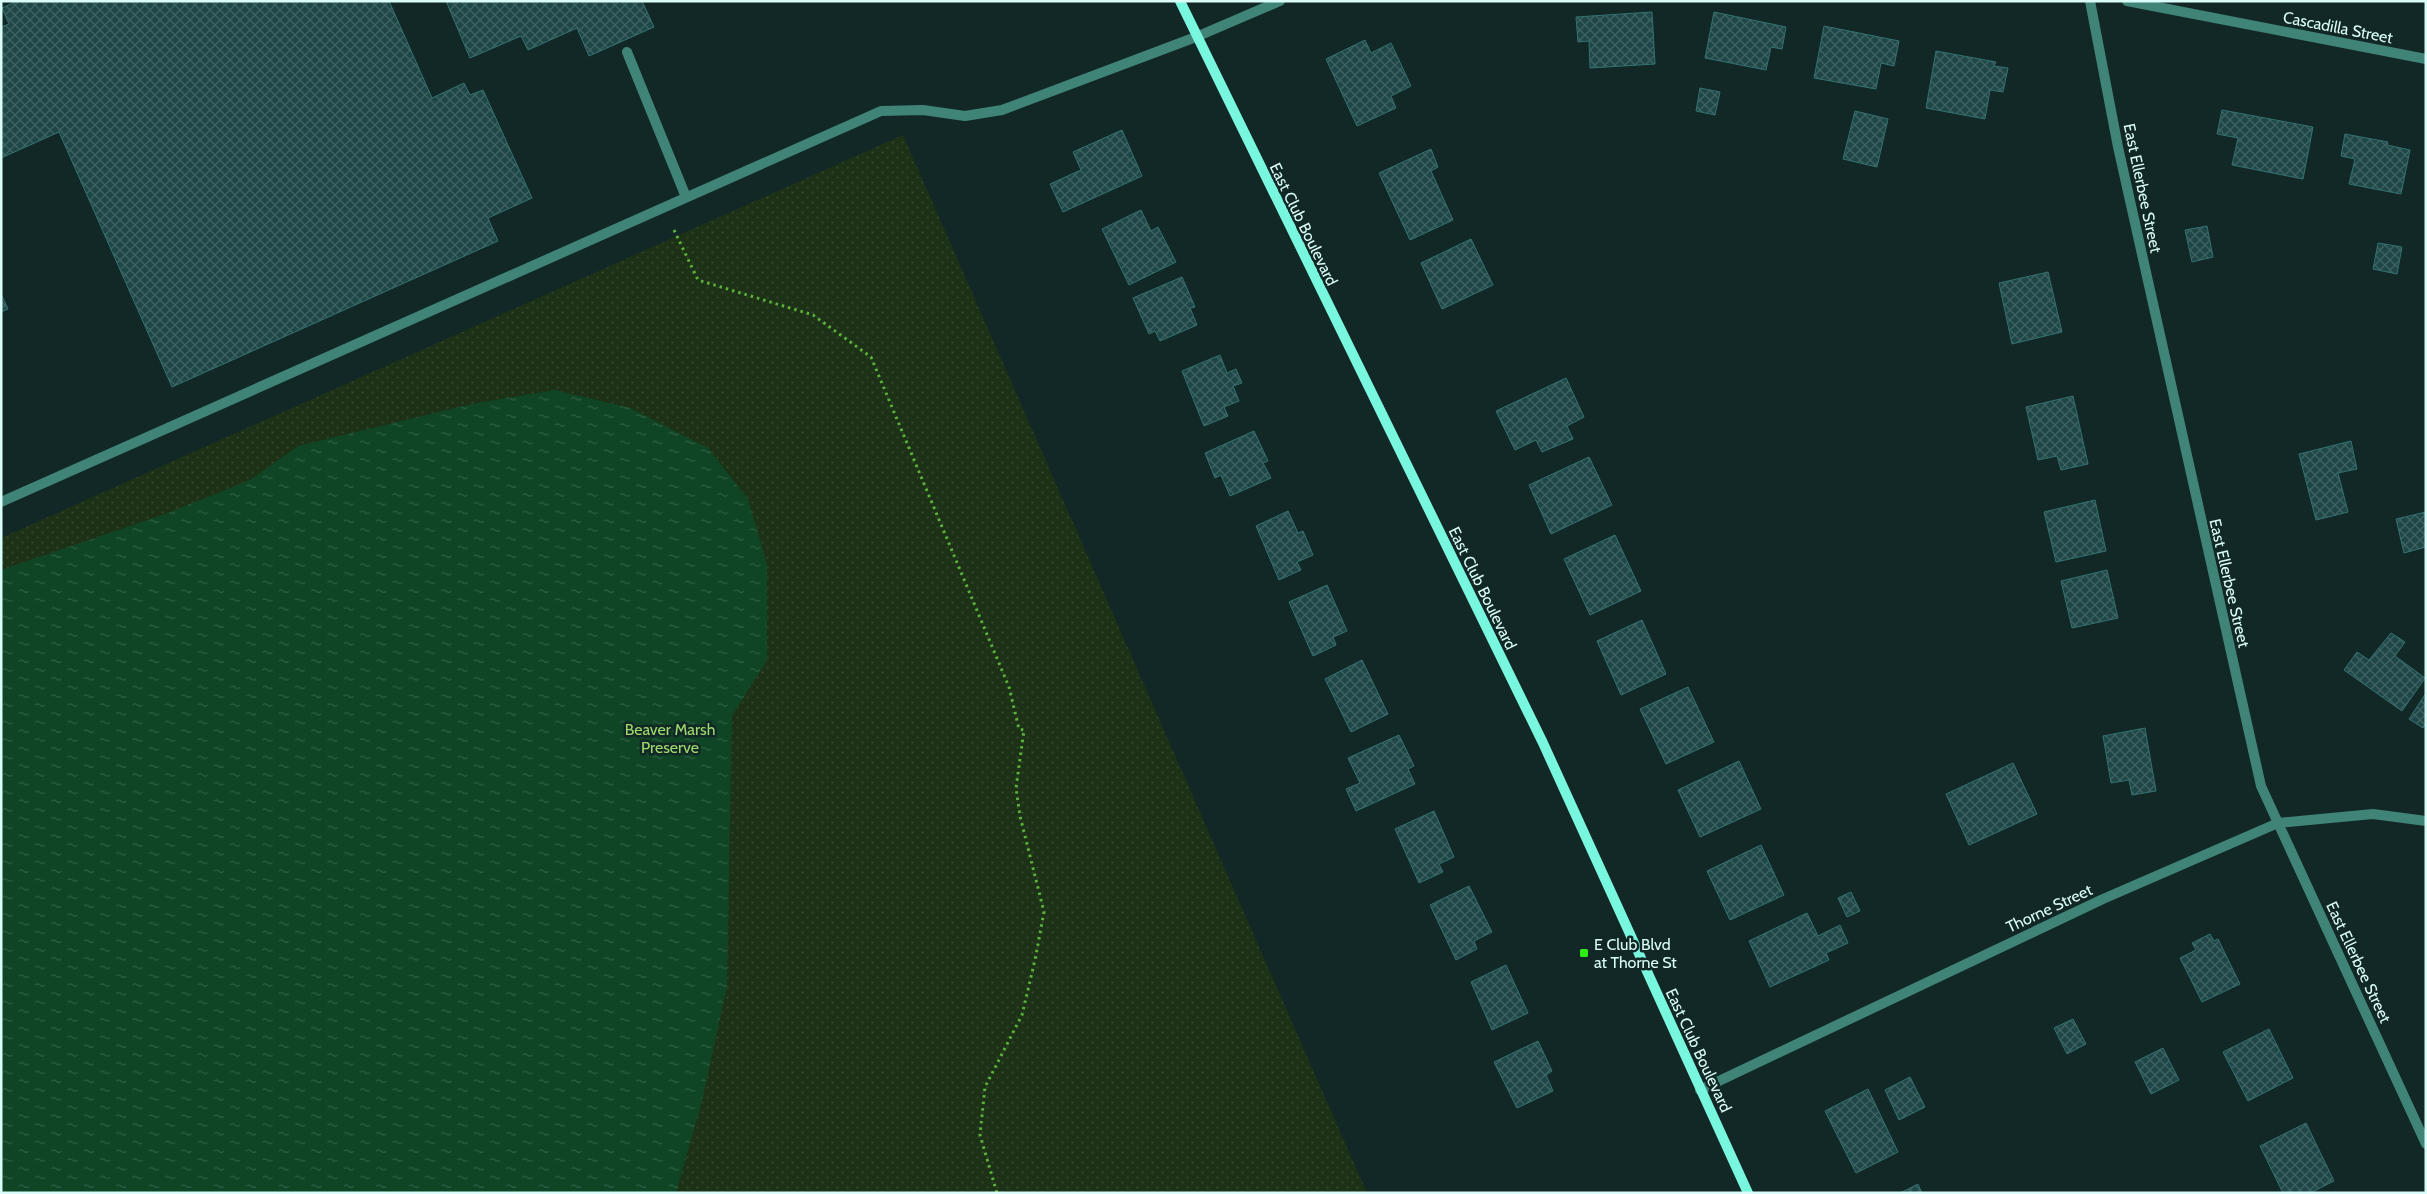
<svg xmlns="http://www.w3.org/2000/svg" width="2427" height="1194" font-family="Cabin,sans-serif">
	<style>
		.park { fill: url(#park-dots) }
		.water { fill: url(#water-ripples) }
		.building { fill: url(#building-cross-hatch); stroke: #337270 }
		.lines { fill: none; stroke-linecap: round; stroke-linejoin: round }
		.path { stroke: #5ab239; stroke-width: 3; stroke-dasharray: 2.5 4; stroke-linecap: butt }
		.lane { stroke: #408377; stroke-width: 10 }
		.street { stroke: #408377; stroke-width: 10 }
		.secondary { stroke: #79f6de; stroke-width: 10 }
		.poi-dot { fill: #2eef15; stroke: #122827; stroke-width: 2 }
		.labels { text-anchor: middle; stroke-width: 5; stroke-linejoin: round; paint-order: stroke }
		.street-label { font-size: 16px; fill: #dbfdf9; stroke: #122827 }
		.park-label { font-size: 16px; fill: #9ed96b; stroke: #122827 }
		.poi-label { font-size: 16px; fill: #dbfdf9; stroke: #122827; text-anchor: start }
	</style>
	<defs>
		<pattern id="park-dots" width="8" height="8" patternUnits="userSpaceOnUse" patternTransform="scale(1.25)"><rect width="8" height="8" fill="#1c3115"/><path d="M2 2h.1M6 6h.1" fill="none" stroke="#32462c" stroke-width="1.8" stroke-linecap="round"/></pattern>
		<pattern id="water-ripples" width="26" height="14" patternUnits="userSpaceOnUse" patternTransform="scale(1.25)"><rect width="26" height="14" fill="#0f4425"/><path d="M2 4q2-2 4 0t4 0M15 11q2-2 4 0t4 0" fill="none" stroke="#316045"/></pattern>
		<pattern id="building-cross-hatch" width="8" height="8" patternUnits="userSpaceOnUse" patternTransform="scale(1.25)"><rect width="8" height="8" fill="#1f4747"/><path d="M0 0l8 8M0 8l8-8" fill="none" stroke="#3f6262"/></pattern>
	</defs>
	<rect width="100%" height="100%" fill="#122827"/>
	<path class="park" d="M903,135L1367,1193H1V538Z"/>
	<path class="water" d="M555,390L630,408L708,448L748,499L767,564V660L732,716L727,986L702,1101L676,1193H1V570L165,514L250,480L298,446L472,404Z"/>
	<path class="building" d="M17,1H389L432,98L464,83L470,95L483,90L532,198L488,218L498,241L172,387L59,132L1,158V27L9,24L2,8Z
		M446,1H642L654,27L589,56L577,28L528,50L521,36L470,58Z
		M1652,12L1655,64L1590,68L1589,41L1578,42L1576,17Z
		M1714,12L1786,27L1782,49L1771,47L1766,70L1705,58Z
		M1824,26L1899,41L1894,66L1881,63L1876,89L1814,78Z
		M1365,40L1371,53L1391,43L1411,86L1391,96L1396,108L1357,126L1326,59Z
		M1936,51L1996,62L1994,66L2008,68L2003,92L1990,90L1985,119L1926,108Z
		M1700,88L1720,92L1715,115L1696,111Z
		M2222,110L2313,127L2303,179L2232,165L2238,138L2217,134Z
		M1855,111L1888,119L1877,167L1843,159Z
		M1122,130L1142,176L1063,212L1050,184L1081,170L1073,152Z
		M2345,134L2388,142L2387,145L2410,150L2401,194L2349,184L2355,159L2341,156Z
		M1431,149L1438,167L1431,171L1453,220L1410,240L1379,173Z
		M1141,210L1151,231L1158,227L1176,262L1129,285L1102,229Z
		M2207,226L2213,257L2192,262L2185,230Z
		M1471,239L1493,285L1442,309L1421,263Z
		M2378,243L2402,247L2397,274L2373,269Z
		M2048,272L2062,332L2012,344L1999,283Z
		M1182,277L1195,307L1190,308L1197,325L1160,341L1155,331L1149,334L1133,298Z
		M1,294L8,309L1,312Z
		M1220,355L1227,373L1236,369L1242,383L1233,386L1239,401L1224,407L1228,416L1204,426L1182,371Z
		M1566,378L1584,417L1567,426L1573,439L1542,452L1536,440L1515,450L1496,411Z
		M2073,396L2088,464L2061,470L2057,456L2038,460L2026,407Z
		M1254,431L1268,461L1263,463L1271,478L1230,496L1221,475L1215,478L1205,453Z
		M2351,441L2357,469L2338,473L2348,512L2316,520L2299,454Z
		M1589,457L1612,505L1551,534L1529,485Z
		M2095,500L2106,551L2056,562L2044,512Z
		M1288,511L1298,533L1303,531L1313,555L1297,562L1301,570L1279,580L1256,526Z
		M2426,512V547L2404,553L2396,519Z
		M1615,535L1641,591L1590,615L1564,559Z
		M2107,570L2118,618L2072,628L2061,581Z
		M1327,585L1347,631L1333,637L1336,645L1313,656L1289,602Z
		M1642,620L1666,674L1621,695L1597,641Z
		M2391,633L2405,642L2395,656L2425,678L2402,711L2344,670L2357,652L2369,660Z
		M1362,660L1388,714L1351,732L1325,679Z
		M1688,687L1714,742L1666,764L1640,709Z
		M2426,693V724L2423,728L2409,719Z
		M2145,728L2156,791L2132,795L2129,780L2111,783L2103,736Z
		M1399,735L1414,766L1408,769L1415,784L1356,811L1346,789L1360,783L1348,758Z
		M1739,761L1761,809L1700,837L1678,790Z
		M2013,763L2037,814L1969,845L1946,794Z
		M1434,811L1454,857L1439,864L1443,872L1419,883L1395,829Z
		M1761,845L1784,895L1730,920L1707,871Z
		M1469,886L1492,932L1474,941L1477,949L1456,960L1430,905Z
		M1851,892L1860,911L1847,917L1838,898Z
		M1807,913L1818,936L1840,925L1848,943L1826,953L1829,960L1770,987L1749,941Z
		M2210,934L2214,941L2218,939L2240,984L2202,1002L2180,958L2196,950L2192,943Z
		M1506,965L1528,1013L1492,1030L1471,982Z
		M2073,1019L2086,1044L2067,1054L2054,1028Z
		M2269,1029L2293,1078L2248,1101L2223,1052Z
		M1538,1041L1552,1071L1546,1075L1553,1091L1517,1108L1494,1062Z
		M2163,1048L2179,1080L2151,1094L2135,1062Z
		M1910,1077L1925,1107L1899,1120L1885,1090Z
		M1868,1089L1898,1152L1856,1173L1825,1111Z
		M2306,1123L2334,1181L2310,1193H2283L2260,1146Z
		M1918,1184L1922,1193H1900Z"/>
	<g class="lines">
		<path class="path" d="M674,230L698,280L813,315L871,357L1009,687L1019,729L1024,730L1016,788L1020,816L1044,912L1035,960L1022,1015L985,1087L980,1135L997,1193"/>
		<path class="lane" d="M627,52L686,197
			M1,502L881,111L923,110L965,116L1002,110L1196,37"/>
		<path class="street" d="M2090,1L2118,147L2261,786L2426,1144
			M2127,1L2426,59
			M1196,37L1280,1
			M1700,1090L2103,899L2278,823L2373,814L2426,821"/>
		<path class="secondary" d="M1180,1L1543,743L1748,1193"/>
	</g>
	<rect class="poi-dot" x="1579" y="948" width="10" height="10" rx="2.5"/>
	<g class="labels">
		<g class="street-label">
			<text transform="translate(2338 27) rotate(11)" y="6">Cascadilla Street</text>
			<text transform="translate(2143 188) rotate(78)" y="6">East Ellerbee Street</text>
			<text transform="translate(1304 224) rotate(64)" y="6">East Club Boulevard</text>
			<text transform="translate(2230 583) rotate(77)" y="6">East Ellerbee Street</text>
			<text transform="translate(1483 588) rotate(64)" y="6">East Club Boulevard</text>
			<text transform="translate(2049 908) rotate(-25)" y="6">Thorne Street</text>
			<text transform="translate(2359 962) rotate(65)" y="6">East Ellerbee Street</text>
			<text transform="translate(1699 1050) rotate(65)" y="6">East Club Boulevard</text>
		</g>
		<g class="park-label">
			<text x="670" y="735">Beaver Marsh<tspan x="670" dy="18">Preserve</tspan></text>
		</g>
		<g class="poi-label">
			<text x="1594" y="950">E Club Blvd<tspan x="1594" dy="18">at Thorne St</tspan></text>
		</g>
	</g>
	<rect width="2427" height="1194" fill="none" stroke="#dbfdf9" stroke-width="5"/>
</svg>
